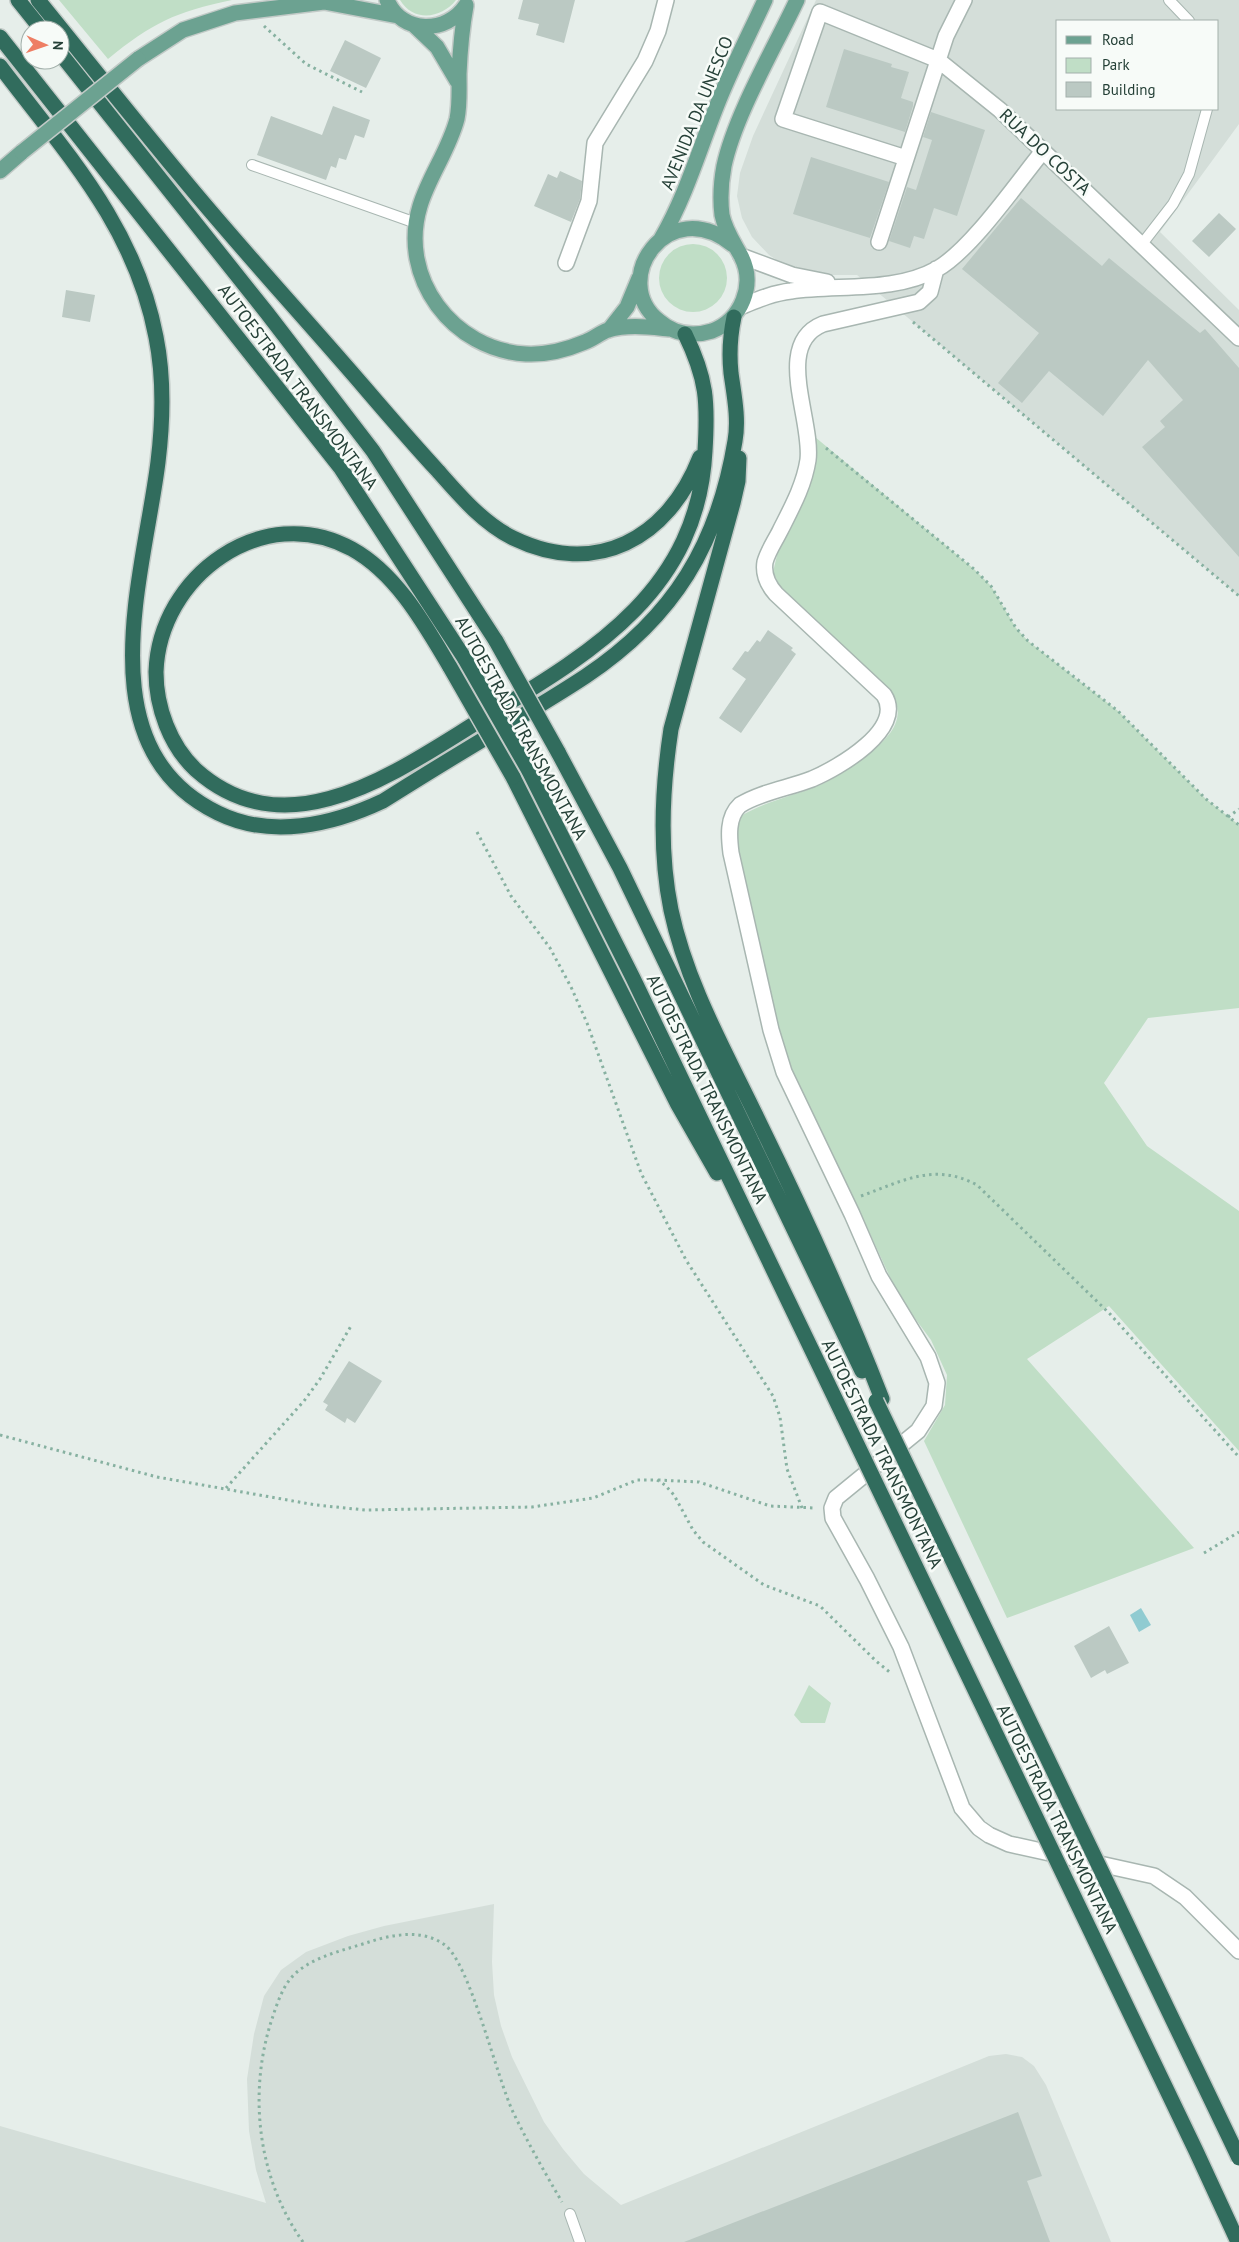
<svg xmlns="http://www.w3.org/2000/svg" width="1239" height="2242" font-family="'PT Sans',sans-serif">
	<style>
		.built { fill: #d4ded9; fill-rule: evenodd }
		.green { fill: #c0dec6 }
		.water { fill: #90cbd1 }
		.building { fill: #bbc9c3 }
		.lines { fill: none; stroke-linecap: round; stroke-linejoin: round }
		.lane-casing { stroke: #a8b6b1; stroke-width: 12 }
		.street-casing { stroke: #a8b6b1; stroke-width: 18 }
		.primary-casing { stroke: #c2cac7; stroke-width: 18 }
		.highway-casing { stroke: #c2cac7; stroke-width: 18 }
		.path { stroke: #87b1a1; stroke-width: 3; stroke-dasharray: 2.5 4; stroke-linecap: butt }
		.lane { stroke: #fff; stroke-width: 10 }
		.street { stroke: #fff; stroke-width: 15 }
		.primary { stroke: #6ca291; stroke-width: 15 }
		.highway { stroke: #316c5d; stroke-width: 15 }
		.primary-bridge-casing { stroke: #c2cac7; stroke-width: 18; stroke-linecap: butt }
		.highway-bridge-casing { stroke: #c2cac7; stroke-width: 18; stroke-linecap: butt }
		.primary-bridge { stroke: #6ca291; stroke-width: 15 }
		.highway-bridge { stroke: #316c5d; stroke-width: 15 }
		.labels { text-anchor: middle; stroke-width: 5; stroke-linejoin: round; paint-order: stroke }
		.street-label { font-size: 18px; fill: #254037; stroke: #f7fbf8 }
	</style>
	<rect width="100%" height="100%" fill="#e6eeea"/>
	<path class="built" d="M816,0H1239V124L1160,232L1239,310V596L857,275H830L786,266L769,255L752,237L742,218L737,196L740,173L753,136ZM1058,21H1218V109H1058Z
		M494,1904L492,1962L494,1995L501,2026L512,2057L544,2122L563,2149L584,2174L621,2205L989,2056L1006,2054L1022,2057L1034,2066L1046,2085L1111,2242H0V2126L266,2203L256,2170L249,2131L247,2079L254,2034L264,1996L281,1970L306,1952L348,1936L384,1926Z"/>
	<path class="green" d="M59,0H232C175,12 152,23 108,59Z
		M400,0H456C442,18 414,23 400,0Z
		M659 278a34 34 0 1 1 68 0a34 34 0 1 1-68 0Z
		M815,437L974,569L991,586L1016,628L1028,641L1118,711L1206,799L1239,825V1008L1148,1018L1104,1083L1147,1146L1239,1211V1451L1109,1306L1027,1359L1194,1548L1007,1618L924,1441L945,1405L947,1375L931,1340L899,1297L856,1203L797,1086L778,1031L741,878L737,832L741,816C765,801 794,796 820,785C841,775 889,745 896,722C900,711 896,701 892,692L783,593L773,572L779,547L805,498L811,477Z
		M809,1685L831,1703L825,1723H801L794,1715Z"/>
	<path class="water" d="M1141,1608L1151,1625L1139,1632L1130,1615Z"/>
	<path class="building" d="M523,0H575L564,43L536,35L539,24L518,19Z
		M345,40L381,58L366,88L330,71Z
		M844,49L892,64L891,67L909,72L901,98L913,102V106L905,132L826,107Z
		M333,106L370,120L364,138L355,135L346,160L339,158L336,168L331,166L326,180L257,155L271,116L322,135Z
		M931,112L985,130L957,216L934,208L924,239L914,236L910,248L889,241L907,187L916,190L932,140L923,137Z
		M811,157L889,182L870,238L793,214Z
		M560,171L582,181L580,199L571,222L534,206L548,174L557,178Z
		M1021,198L1102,266L1109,258L1200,333L1205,329L1239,368V557L1142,447L1165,427L1160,421L1183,400L1148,360L1103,416L1049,371L1022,403L998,383L1039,333L962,269Z
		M1219,213L1236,229L1209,257L1192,241Z
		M66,290L95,295L90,322L62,317Z
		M768,630L793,648L791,650L796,654L741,733L719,718L746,679L732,669L745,651L748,652L757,640L760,642Z
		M349,1361L382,1381L355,1423L347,1418L345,1423L325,1410L328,1405L323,1402Z
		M1109,1626L1129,1663L1107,1674L1105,1670L1091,1678L1074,1646Z
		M1018,2112L1042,2176L1027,2181L1050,2242H684Z"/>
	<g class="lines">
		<defs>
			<path id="lane" d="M1169,0L1189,21
				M252,165L416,223
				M1142,244L1173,204L1189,174L1207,109
				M570,2214L580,2242"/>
			<path id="street" d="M906,158L783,119L820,12L938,60L1000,110L1239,338
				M879,242L946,36L964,0
				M741,256L792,275L827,282
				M566,263L589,201L595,143L645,61L658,31L666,0
				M936,269L930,292L919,302L823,324C773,344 813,419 808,460C804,486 791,509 780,531C775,541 768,551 765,562C763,574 768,585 776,594L884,695C906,729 838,768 812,779C789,788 761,792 740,805C727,817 729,837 731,853L771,1030L784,1072L852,1214L879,1276L928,1357L937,1383L934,1406L918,1431L836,1498L832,1508L833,1518L867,1579L901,1647L962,1808L979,1828L989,1835L1009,1844L1154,1876L1185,1897L1239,1951
				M740,307C757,300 773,293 791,291C838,284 894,293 937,269C971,250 1017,183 1043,151"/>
			<path id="primary" d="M387,0C402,35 447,34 466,5
				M466,6C462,28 460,51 459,74C459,89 460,104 457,119C449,150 429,176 420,206C398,278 453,350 526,354C546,355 566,350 585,342C593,339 600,333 608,330C628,324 649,327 669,329
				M414,25L437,47L457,81
				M138,59L183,30L235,13L324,2L398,16
				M0,171L22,152
				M661,239C686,196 699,150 717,105C731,69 749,35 765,0
				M733,245C668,192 608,281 659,321C674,334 693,337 712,331C741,320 756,285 741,256C734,243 725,230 722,215C720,199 721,182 724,166C735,115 774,49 797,0
				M609,330L627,307L639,278"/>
			<path id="highway" d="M18,0L42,30
				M38,0C85,58 132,117 180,175C240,248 304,317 365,388C389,416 413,444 438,471C460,496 483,523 513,538C596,578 668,539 700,457
				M0,37L340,467L465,659
				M60,53L267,313L373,451L496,641
				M0,66C65,152 135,226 156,337C164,377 163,421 158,462C144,575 84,748 218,813C271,839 332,825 383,801C429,772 475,744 522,716C543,703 565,690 586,676C674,617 718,544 735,441C739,419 734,395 731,373C729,354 730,336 734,317
				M739,458L738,481L733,503L671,729C662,788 659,851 671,910C687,986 728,1056 761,1126C805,1216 846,1306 882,1399
				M450,667C425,625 397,574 352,549C263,500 159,576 156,672C156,707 170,746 196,770C289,853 400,769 484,718C591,653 698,591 705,451C708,402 707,379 685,334
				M558,752L620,868L862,1371
				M528,769L633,978L844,1417
				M513,777L677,1103L717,1173"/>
		</defs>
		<use href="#lane" class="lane-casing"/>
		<use href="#street" class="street-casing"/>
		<use href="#primary" class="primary-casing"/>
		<use href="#highway" class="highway-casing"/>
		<path class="path" d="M264,26L306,64L362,92
			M913,322L1239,596
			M826,448L974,569L991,586L1016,628L1028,641L1118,711L1206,799L1239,825
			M1228,817L1239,809
			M477,832L511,896L550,948L571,987L587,1023L641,1173L686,1260L773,1396L780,1417L787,1469L802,1508
			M861,1196C903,1181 934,1162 977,1185L1110,1314L1239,1457
			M0,1435L157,1477L316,1505L365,1510L532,1507L593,1498L637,1480H657L665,1485L674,1495L693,1530L703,1542L764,1585L820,1606L876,1661L892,1674
			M658,1480L699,1482L770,1506L815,1508
			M226,1488L304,1401L320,1379L351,1326
			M1204,1553L1239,1532
			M303,2242C258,2179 248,2095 271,2022C276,2007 281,1990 291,1978C309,1957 345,1950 369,1942C394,1934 423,1929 445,1945C470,1964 497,2078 513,2112C528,2143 545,2173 562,2202"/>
		<use href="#lane" class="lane"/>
		<use href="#street" class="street"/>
		<use href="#primary" class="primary"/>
		<use href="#highway" class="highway"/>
		<defs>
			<path id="primary-bridge" d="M22,152L138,59"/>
			<path id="highway-bridge" d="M496,641L558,752
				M465,659L528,769
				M450,667L513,777
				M876,1401L1239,2158
				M844,1417L1196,2151L1238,2242"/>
		</defs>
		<use href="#primary-bridge" class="primary-bridge-casing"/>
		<use href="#highway-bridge" class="highway-bridge-casing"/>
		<use href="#primary-bridge" class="primary-bridge"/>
		<use href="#highway-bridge" class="highway-bridge"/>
	</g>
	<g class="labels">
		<g class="street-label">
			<text transform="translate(697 113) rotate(-68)" y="6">AVENIDA DA UNESCO</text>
			<text transform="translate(1045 152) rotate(43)" y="6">RUA DO COSTA</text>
			<text transform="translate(298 387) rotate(53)" y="6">AUTOESTRADA TRANSMONTANA</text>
			<text transform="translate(521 728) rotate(61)" y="6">AUTOESTRADA TRANSMONTANA</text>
			<text transform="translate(707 1089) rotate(64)" y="6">AUTOESTRADA TRANSMONTANA</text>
			<text transform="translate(882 1454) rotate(64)" y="6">AUTOESTRADA TRANSMONTANA</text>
			<text transform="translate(1057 1819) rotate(64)" y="6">AUTOESTRADA TRANSMONTANA</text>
		</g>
	</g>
	<rect x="1056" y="20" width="162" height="90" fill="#f7fbf8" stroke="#a3b0ab"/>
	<rect x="1066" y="36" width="25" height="8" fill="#6ca291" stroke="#a3b0ab"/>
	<text x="1102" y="45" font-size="15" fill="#254037">Road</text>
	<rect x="1066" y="58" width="25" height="15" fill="#c0dec6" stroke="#a3b0ab"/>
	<text x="1102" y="70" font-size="15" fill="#254037">Park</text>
	<rect x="1066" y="82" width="25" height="15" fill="#bbc9c3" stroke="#a3b0ab"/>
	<text x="1102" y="95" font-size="15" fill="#254037">Building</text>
	<g transform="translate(45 45) rotate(92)"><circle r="24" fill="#f7fbf8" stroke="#a3b0ab"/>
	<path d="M0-4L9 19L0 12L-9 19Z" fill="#ee7e64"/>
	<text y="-8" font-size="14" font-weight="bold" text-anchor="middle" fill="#254037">N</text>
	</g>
</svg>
